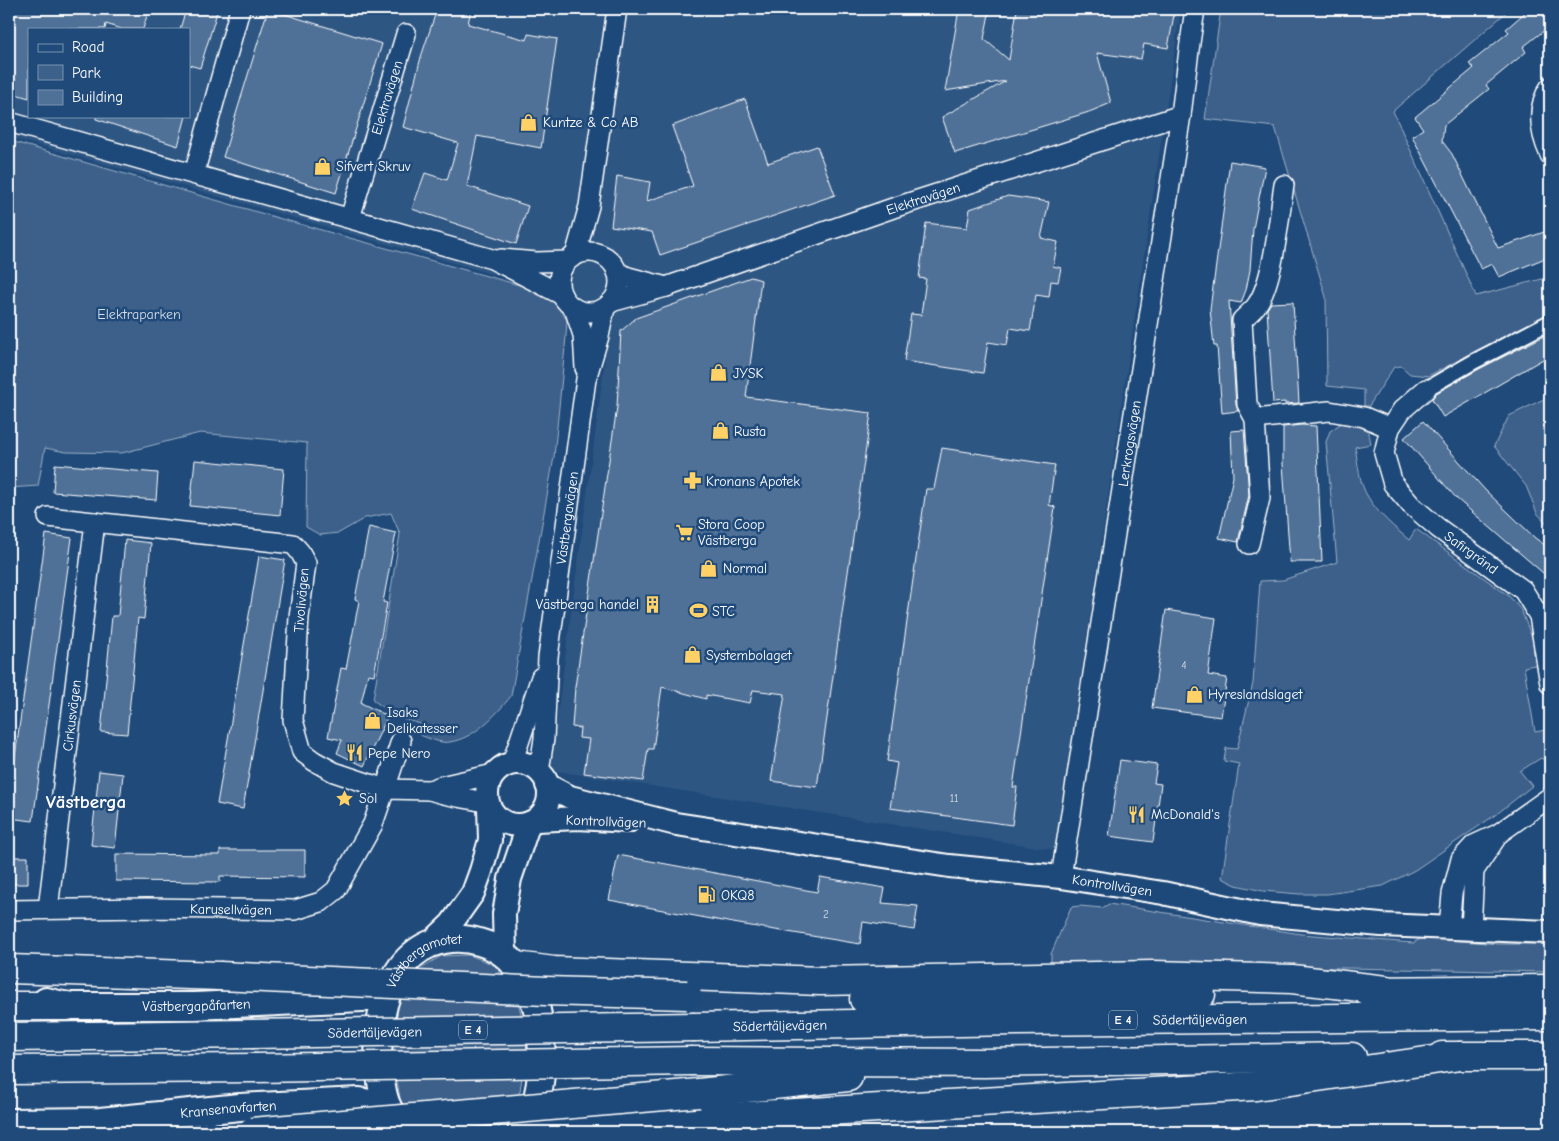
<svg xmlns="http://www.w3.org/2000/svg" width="1559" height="1141" font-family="'Comic Neue',sans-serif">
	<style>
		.built { fill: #2e5683; fill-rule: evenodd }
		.green { fill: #3c618b; stroke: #9eb0c5 }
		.building { fill: #507197; stroke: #fff }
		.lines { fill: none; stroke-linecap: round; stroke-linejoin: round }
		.pedestrian-casing { stroke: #fff; stroke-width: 18 }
		.minor-casing { stroke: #fff; stroke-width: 22 }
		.tertiary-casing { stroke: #fff; stroke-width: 26 }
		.secondary-casing { stroke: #fff; stroke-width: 30 }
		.motorway-casing { stroke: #fff; stroke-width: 31 }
		.pedestrian { stroke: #1f4a7a; stroke-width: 14 }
		.minor { stroke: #1f4a7a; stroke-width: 19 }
		.tertiary { stroke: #1f4a7a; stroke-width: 22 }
		.secondary { stroke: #1f4a7a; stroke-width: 26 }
		.motorway { stroke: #1f4a7a; stroke-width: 28 }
		.motorway-bridge-casing { stroke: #fff; stroke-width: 31; stroke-linecap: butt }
		.motorway-bridge { stroke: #1f4a7a; stroke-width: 28 }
		.labels { text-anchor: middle; stroke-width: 5; stroke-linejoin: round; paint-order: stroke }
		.number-label { font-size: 11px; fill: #d3dce5 }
		.shield { fill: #1f4a7a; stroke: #bcc9d7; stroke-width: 1 }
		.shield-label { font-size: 12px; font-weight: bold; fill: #fff }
		.street-label { font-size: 14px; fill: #fff; stroke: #1f4a7a }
		.poi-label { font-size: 14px; fill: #fff; stroke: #1f4a7a; text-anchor: start }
		.park-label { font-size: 14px; fill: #d8dfe8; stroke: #1f4a7a }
		.district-label { font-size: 19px; font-weight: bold; fill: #fff; stroke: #1f4a7a }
	</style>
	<rect width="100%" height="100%" fill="#1f4a7a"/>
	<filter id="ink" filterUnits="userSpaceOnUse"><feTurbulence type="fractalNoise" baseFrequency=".02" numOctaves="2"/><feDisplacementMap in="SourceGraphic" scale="10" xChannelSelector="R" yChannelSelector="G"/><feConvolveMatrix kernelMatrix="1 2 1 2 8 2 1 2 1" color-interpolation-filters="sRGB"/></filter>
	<g filter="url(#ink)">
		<path class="built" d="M9,9H1181L1055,850L550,770L612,308L9,137ZM29,29H189V116H29Z"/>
		<path class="green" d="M1221,9H1510L1393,111L1476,296L1550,277V313L1428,376L1410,374L1401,366L1394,367L1369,406H1364V390L1327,386L1326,297L1275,127L1205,119Z
			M14,142L278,218L537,290L553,300L567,320L566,337L554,457L511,696C496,715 475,738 450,742C441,744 428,738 420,735L423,725L395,716L373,700L400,534L391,513L365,518L339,533L320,535L306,527L307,443L200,433L122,453L66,452L45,448L38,486L9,488V155Z
			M1550,396V527L1537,513L1526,486L1494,446L1509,416Z
			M1346,420C1365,423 1368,425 1371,444L1355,447C1358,463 1359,483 1368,497C1378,514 1394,527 1409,540L1416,529L1509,596L1521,610L1533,640L1535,665L1524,667L1535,732L1546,730L1550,742V764L1541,758L1520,771L1532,786L1498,813L1415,870L1383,886L1327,894H1299L1263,891L1236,885L1222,878L1239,764L1224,761L1226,748L1237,749L1253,683L1260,581L1283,580L1337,562L1326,442L1330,431Z
			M1109,904L1301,934L1413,943L1422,938L1500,944H1550V972L1091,963L1051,964V954L1071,907L1080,906L1102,908Z
			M469,955L495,965L518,1000L527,1043L520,1091L503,1124L494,1132H421L414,1125L400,1099L392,1049L398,1007L404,992L418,970L441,956Z"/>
		<path class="building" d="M15,9H149L143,29H122L106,24L105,29H29V98L9,92V30Z
			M186,9H218L200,68L189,65V29H180Z
			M268,9L382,44L336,193L223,157Z
			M437,9H471L468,24L527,40L528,34L557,39L541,148L477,136L467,186L528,206L516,244L412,209L425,173L447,180L458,143L403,127L421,57Z
			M959,9H990L984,39L1009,60L1017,9H1175L1168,48L1144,44L1141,59L1097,53L1111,103L1089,112L955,153L942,117L1006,81L945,91Z
			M1529,9H1550V26L1523,47L1526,52L1486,85L1489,89L1444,125L1442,141L1452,154L1498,248L1550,230V256L1499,277L1492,264L1481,269L1412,136L1423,129L1415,117L1474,68L1469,64L1509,32L1506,29Z
			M745,99L768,163L817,146L835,195L660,255L652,232L611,226L617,176L650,182L647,201L693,186L672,126Z
			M96,116H186L178,146L96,119Z
			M1230,161L1265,167L1253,229L1250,270L1246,290L1241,303L1229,301L1236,405L1238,411L1222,413L1217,346H1214L1210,309Z
			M1008,196L1049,202L1041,238L1058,242L1053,266L1061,268L1058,282L1051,281L1049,297L1036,295L1030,331L1010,328L1007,345L988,342L983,373L904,361L911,314L921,315L926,279L919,278L926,223L967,228L970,209Z
			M751,277L761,280L746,397L871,413L817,787L771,781L785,694L753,690L750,703L706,695V699L662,687L653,749H648L643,781L584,773L589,739L579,738L580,728L572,727L575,687L617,407L621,331L636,318Z
			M1293,302L1299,403L1285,404V402L1273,403L1267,309L1271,303Z
			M1550,333V355L1443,417L1432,399L1436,393L1479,369Z
			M1423,421L1485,490L1535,538L1550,549V579L1457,499L1404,438Z
			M1301,425L1316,426L1322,562H1290L1283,464V427Z
			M1244,430L1249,495L1238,542L1219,538L1233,477L1231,431Z
			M942,448L1055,465L1049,505L1055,507L1013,787H1017L1012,825L890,808L897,763L887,761L926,489H934Z
			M195,460L284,469L280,515L190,506Z
			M55,464L158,473L156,500L53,492Z
			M369,527L396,533L383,602L387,603L374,675L368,674L361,703L388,716L364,766L337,753L342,740L328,737L341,668L346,669L359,601L355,599Z
			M46,534L72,538L33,821L9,818V800Z
			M125,540L151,543L144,619L138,618L127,734L101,732L112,616H118Z
			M259,556L285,560L243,809L217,804Z
			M1166,610L1216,618L1208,675L1227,678L1221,717L1152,708Z
			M1120,760L1157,765L1154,783L1161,784L1153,842L1109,836Z
			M99,771L123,774L115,848L91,845Z
			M220,850H305V877L220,876V882L116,881V854L220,855Z
			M618,855L817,892L820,877L885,888L882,903L918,906L914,930L863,922L860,944L733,923L609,900Z
			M9,857H28V884H9Z"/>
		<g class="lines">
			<defs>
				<path id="pedestrian" d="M1426,389L1475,361L1550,322"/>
				<g id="minor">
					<path d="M1550,87C1535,109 1540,133 1550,155"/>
					<path d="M9,122L492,259L562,295"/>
					<path d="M194,174L240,9"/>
					<path d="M1284,185C1279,216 1274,282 1256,306C1252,311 1246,316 1242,320L1247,404L1255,419L1329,411L1364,417L1390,428"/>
					<path id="s1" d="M350,218L406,34"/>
					<circle cx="589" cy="282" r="30"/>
					<path d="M575,256L589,206L617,9"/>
					<path d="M501,259L537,262L567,261"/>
					<path d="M617,272L628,277L666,287"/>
					<path id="s2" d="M611,302L666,287L893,208L1181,115"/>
					<path d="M574,308L583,335L585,368"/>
					<path id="s3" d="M1426,389L1402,410L1390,428L1384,453L1393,484L1411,505L1438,528L1523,590L1539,616L1550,684"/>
					<path d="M48,517L293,544L300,552L306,563L299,617L293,720L302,752L314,761L334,772L385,789L401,741"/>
					<path d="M1249,544L1260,498L1255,419"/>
					<path d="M512,763L541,677"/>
					<path id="s4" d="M539,771L544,739L548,657L586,379L599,336L605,308"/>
					<path d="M488,803C469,798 449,797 430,790L441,786L494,774"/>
					<path id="s5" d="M1061,877L1181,115L1189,50L1195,9"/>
					<path id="s6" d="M48,909L95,522"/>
					<path id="s7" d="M9,910L147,908L295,910L321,902L336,890L373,824L385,789L430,790"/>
					<path d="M1449,927L1452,894L1461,859L1474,845L1498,834L1550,797"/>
					<path d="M1471,930L1474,871L1498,835"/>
				</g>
				<g id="tertiary">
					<circle cx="518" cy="794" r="31"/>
					<path id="s8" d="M547,785L570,797L676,824L949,866L1061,877L1163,893L1260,914L1381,925L1550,932"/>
					<path d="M537,820L578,818L628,821"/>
					<path d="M430,944L451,924L473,893L481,871L490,840L489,807"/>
					<path d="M505,954L504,914L510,879L529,823"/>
				</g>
				<g id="secondary">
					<path id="s9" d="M46,1001L67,1006H195L362,998L387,995"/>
					<path id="s10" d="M9,1122L100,1121L240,1107L359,1101L388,1107"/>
					<path id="s11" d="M403,1132C398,1124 391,1115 387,1106C370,1057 375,968 430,944C446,938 463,937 479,942C517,952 536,991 540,1028C544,1061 542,1098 525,1127"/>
				</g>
				<g id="motorway">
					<path d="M516,966L554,971L820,981L1154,975L1292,979L1386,990"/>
					<path d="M9,969L220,976"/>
					<path d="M1367,991L1550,989"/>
					<path d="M864,999L1201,994"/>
					<path d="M9,1006H67"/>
					<path id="s12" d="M695,1027L1017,1021L1550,1016"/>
					<path d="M9,1037L251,1034"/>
					<path d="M1442,1056H1550"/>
					<path d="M693,1061L984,1063L1352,1057"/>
					<path d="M9,1070L254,1068"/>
					<path d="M699,1093L848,1077"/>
					<path d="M522,1131L555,1127L1256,1086L1460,1056"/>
				</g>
			</defs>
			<use href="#pedestrian" class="pedestrian-casing"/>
			<use href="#minor" class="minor-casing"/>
			<use href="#tertiary" class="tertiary-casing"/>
			<use href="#secondary" class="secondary-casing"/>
			<use href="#motorway" class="motorway-casing"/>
			<use href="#pedestrian" class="pedestrian"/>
			<use href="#minor" class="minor"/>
			<use href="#tertiary" class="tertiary"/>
			<use href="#secondary" class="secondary"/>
			<use href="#motorway" class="motorway"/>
			<defs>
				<g id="motorway-bridge">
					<path d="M220,976L546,991L687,995"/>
					<path id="s13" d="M251,1034L695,1027"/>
					<path d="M254,1068L693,1061"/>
					<path d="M252,1132L699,1093"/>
				</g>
			</defs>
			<use href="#motorway-bridge" class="motorway-bridge-casing"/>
			<use href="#motorway-bridge" class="motorway-bridge"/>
		</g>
	</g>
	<defs>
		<symbol id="shop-bare" viewBox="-9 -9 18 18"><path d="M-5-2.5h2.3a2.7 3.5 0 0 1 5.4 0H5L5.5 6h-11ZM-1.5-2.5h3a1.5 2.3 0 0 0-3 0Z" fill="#ffd166" stroke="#1f4a7a" stroke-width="2.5" paint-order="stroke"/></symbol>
		<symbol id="pharmacy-bare" viewBox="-9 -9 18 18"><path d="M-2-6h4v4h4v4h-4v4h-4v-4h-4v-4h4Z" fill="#ffd166" stroke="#1f4a7a" stroke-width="2.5" paint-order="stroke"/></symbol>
		<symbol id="supermarket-bare" viewBox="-9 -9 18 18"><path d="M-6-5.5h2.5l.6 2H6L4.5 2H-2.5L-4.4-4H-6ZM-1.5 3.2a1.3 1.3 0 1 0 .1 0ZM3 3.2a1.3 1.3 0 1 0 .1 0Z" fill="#ffd166" stroke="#1f4a7a" stroke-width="2.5" paint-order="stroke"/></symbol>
		<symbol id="building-bare" viewBox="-9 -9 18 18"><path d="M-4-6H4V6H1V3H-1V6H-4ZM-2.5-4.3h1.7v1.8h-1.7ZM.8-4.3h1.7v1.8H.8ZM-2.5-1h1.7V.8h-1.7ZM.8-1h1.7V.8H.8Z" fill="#ffd166" stroke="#1f4a7a" stroke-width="2.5" paint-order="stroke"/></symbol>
		<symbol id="stadium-bare" viewBox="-9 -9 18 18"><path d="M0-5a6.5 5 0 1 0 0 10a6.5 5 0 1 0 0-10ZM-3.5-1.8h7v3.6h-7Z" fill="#ffd166" stroke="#1f4a7a" stroke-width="2.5" paint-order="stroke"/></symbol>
		<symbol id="restaurant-bare" viewBox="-9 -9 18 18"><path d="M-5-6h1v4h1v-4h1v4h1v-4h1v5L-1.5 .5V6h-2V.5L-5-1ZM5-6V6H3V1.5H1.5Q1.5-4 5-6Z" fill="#ffd166" stroke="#1f4a7a" stroke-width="2.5" paint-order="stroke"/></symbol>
		<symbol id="sight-bare" viewBox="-9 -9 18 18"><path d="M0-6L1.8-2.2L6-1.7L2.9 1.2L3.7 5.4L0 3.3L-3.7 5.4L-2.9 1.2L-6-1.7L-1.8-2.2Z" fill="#ffd166" stroke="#1f4a7a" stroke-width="2.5" paint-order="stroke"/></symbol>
		<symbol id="fuel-bare" viewBox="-9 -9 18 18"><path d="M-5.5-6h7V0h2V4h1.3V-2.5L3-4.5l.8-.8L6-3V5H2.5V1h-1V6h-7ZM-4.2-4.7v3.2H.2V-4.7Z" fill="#ffd166" stroke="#1f4a7a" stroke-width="2.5" paint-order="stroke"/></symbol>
	</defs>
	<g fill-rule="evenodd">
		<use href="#shop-bare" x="516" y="110" width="25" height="25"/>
		<use href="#shop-bare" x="310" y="154" width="25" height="25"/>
		<use href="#shop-bare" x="706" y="360" width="25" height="25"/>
		<use href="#shop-bare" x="708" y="418" width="25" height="25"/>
		<use href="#pharmacy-bare" x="680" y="468" width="25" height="25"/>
		<use href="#supermarket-bare" x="672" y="520" width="25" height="25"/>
		<use href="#shop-bare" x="696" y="556" width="25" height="25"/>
		<use href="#building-bare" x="640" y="592" width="25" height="25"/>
		<use href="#stadium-bare" x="686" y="598" width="25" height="25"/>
		<use href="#shop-bare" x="680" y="642" width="25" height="25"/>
		<use href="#shop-bare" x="1182" y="682" width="25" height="25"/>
		<use href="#shop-bare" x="360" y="708" width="25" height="25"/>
		<use href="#restaurant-bare" x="342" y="740" width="25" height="25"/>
		<use href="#sight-bare" x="332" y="786" width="25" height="25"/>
		<use href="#restaurant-bare" x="1124" y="802" width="25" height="25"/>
		<use href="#fuel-bare" x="694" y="882" width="25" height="25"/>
	</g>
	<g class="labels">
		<g class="number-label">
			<text x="1184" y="669">4</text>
			<text x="954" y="802">11</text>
			<text x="826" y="918">2</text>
		</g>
		<g class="shield">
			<rect x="1109" y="1010.5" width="28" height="19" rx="4"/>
			<rect x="459" y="1020.5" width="28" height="19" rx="4"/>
		</g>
		<g class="shield-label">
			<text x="1123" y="1024">E 4</text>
			<text x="473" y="1034">E 4</text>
		</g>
		<g class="street-label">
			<text dy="5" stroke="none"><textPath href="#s1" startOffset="126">Elektravägen</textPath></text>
			<text dy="5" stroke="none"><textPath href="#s2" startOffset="329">Elektravägen</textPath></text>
			<text dy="5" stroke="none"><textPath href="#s5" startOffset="439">Lerkrogsvägen</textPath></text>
			<text dy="5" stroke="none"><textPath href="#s4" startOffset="255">Västbergavägen</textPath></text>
			<text dy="5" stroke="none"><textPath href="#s3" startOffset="216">Safirgränd</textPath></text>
			<text transform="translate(301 600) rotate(-85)" y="5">Tivolivägen</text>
			<text dy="5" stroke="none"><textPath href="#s6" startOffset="195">Cirkusvägen</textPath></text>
			<text transform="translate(606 821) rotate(2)" y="5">Kontrollvägen</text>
			<text dy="5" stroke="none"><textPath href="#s8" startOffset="576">Kontrollvägen</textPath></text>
			<text dy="5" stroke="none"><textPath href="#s7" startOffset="222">Karusellvägen</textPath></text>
			<text dy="5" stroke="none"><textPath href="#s11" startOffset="198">Västbergamotet</textPath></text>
			<text dy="5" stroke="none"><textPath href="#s9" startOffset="151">Västbergapåfarten</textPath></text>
			<text dy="5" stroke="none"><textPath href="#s12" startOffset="505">Södertäljevägen</textPath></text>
			<text dy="5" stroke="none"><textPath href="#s12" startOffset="85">Södertäljevägen</textPath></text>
			<text dy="5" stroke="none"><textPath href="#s13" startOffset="124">Södertäljevägen</textPath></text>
			<text dy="5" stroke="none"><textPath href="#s10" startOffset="220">Kransenavfarten</textPath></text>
		</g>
		<g class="poi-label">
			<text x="543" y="127">Kuntze &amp; Co AB</text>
			<text x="336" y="171">Sifvert Skruv</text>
			<text x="733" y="378">JYSK</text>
			<text x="734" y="436">Rusta</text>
			<text x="706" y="486">Kronans Apotek</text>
			<text x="698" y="529">Stora Coop<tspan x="698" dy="16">Västberga</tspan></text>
			<text x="723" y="573">Normal</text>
			<text x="639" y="609" text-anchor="end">Västberga handel</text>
			<text x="712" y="616">STC</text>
			<text x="706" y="660">Systembolaget</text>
			<text x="1208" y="699">Hyreslandslaget</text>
			<text x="387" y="717">Isaks<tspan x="387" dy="16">Delikatesser</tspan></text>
			<text x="368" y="758">Pepe Nero</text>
			<text x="359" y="803">Sol</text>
			<text x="1151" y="819">McDonald's</text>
			<text x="721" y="900">OKQ8</text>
		</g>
		<g class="park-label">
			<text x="139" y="319">Elektraparken</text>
		</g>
		<g class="district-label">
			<text x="86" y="808">Västberga</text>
		</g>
	</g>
	<rect width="1559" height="1141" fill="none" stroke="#1f4a7a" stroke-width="30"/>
	<rect x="15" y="15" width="1529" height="1111" fill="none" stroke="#fff" stroke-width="2" filter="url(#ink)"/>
	<rect x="28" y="28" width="162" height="90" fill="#1f4a7a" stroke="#7992af"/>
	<rect x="38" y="44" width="25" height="8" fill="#1f4a7a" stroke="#7992af"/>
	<text x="72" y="52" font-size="15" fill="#ffffff">Road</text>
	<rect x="38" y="65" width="25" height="15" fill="#3c618b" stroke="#7992af"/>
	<text x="72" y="78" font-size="15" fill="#ffffff">Park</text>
	<rect x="38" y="90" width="25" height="15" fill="#507197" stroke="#7992af"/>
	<text x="72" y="102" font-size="15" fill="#ffffff">Building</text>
</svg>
